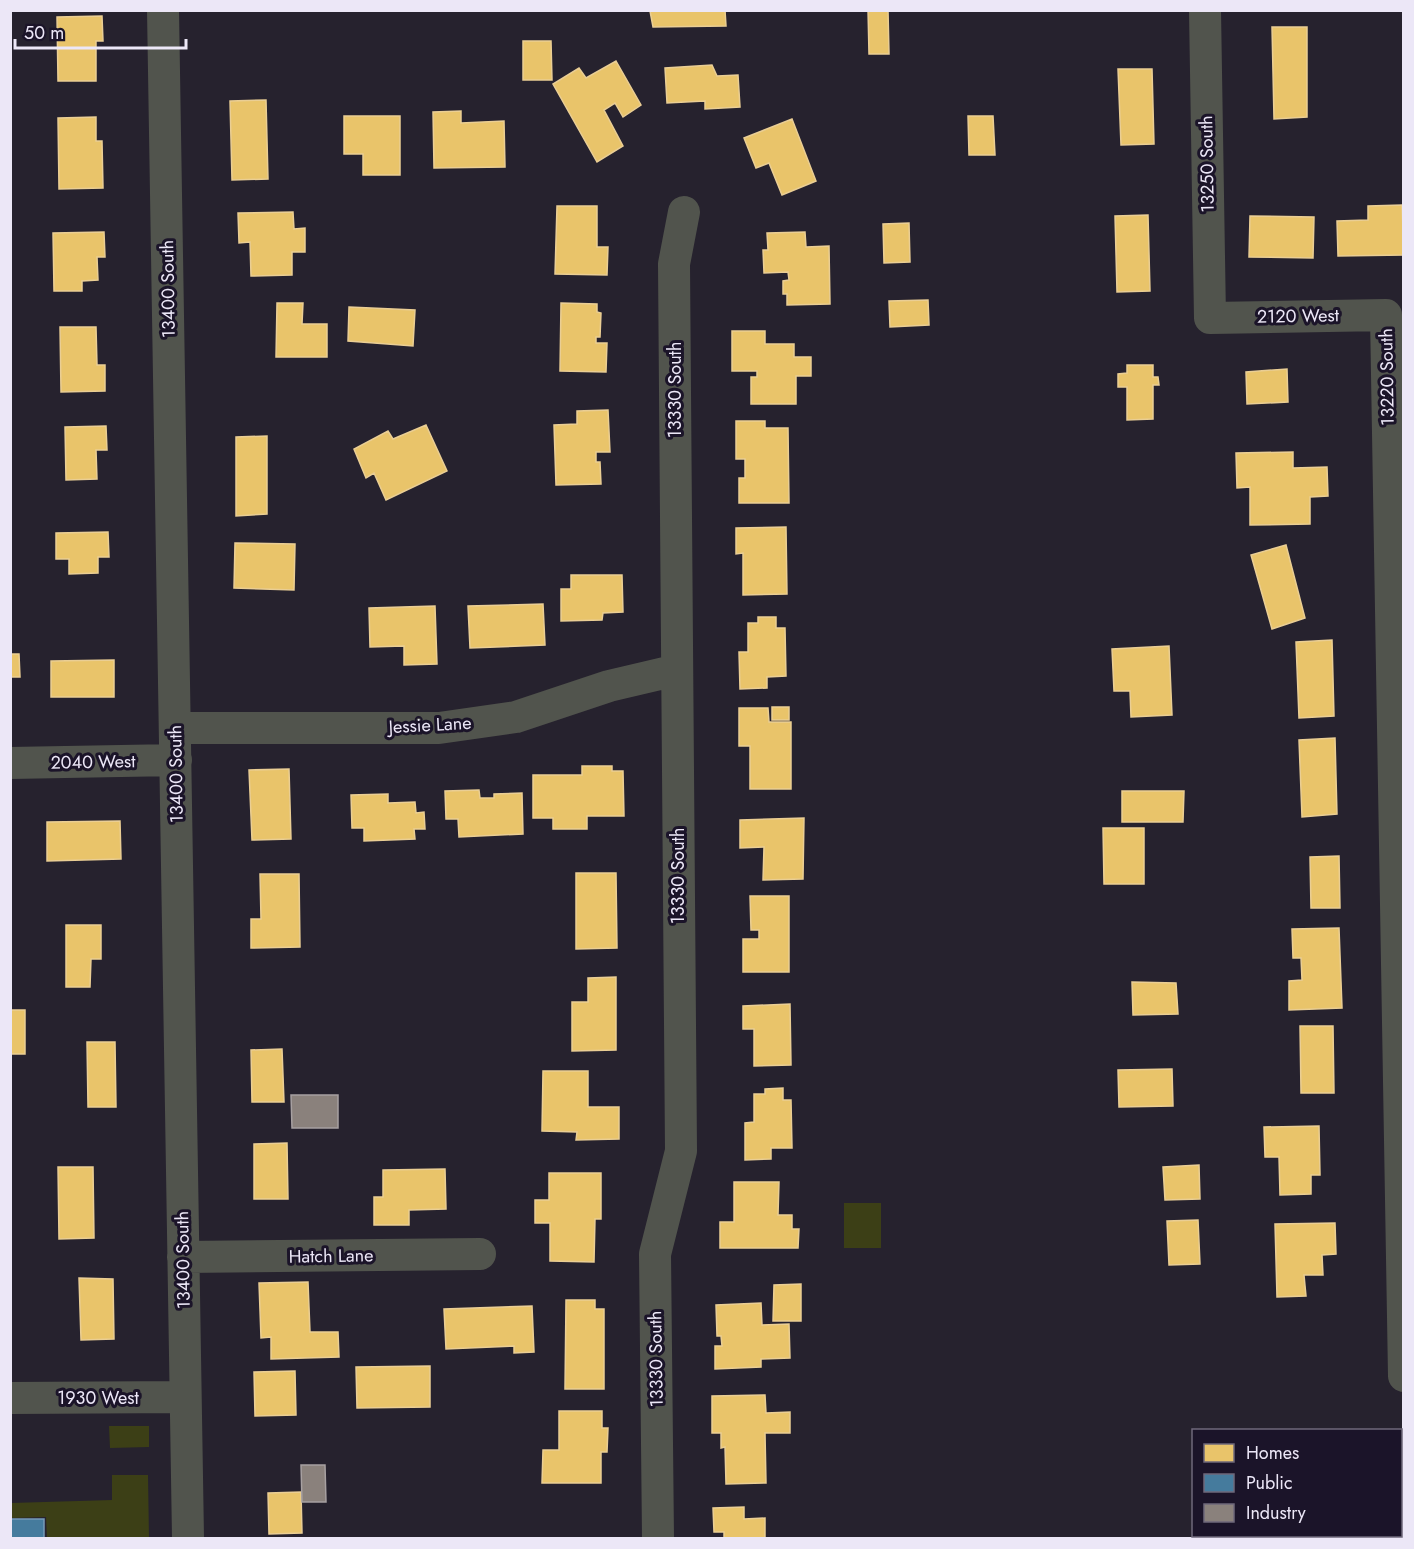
<svg xmlns="http://www.w3.org/2000/svg" width="1414" height="1549" font-family="Jost,sans-serif">
	<style>
		.green { fill: #3c3f16 }
		.homes { fill: #e9c46a; stroke: #eace94; stroke-width: 1.5 }
		.public { fill: #457b9d; stroke: #779bb8; stroke-width: 1.5 }
		.industry { fill: #8a817c; stroke: #a7a0a1; stroke-width: 1.5 }
		.lines { fill: none; stroke-linecap: round; stroke-linejoin: round }
		.minor { stroke: #51544d; stroke-width: 32 }
		.labels { text-anchor: middle; stroke-width: 6; stroke-linejoin: round; paint-order: stroke }
		.street-label { font-size: 18px; fill: #ece7f7; stroke: #1b1429 }
	</style>
	<rect width="100%" height="100%" fill="#26222e"/>
	<path class="green" d="M844,1203H881V1248H844Z
		M149,1426V1447L110,1448L109,1426Z
		M112,1475H148L149,1538H47L46,1517L11,1518V1503L112,1500Z"/>
	<path class="homes" d="M725,10L726,26L653,27L650,11Z
		M868,10H888L889,54H869Z
		M102,16L103,41H96V81H58L57,17Z
		M1272,27H1307V117L1274,119Z
		M523,41H551L552,80H523Z
		M616,61L641,105L623,117L615,103L604,110L623,146L597,162L553,84L579,68L586,78Z
		M712,65L717,76L738,75L740,107L705,109V101L667,103L665,68Z
		M1118,69H1152L1154,144L1121,145Z
		M266,100L268,179L232,180L230,101Z
		M461,111V123L504,121L505,167L434,168L433,112Z
		M344,116H400V175H363V154H344Z
		M968,116H993L995,155H969Z
		M96,117V141H102L103,188L59,189L58,118Z
		M792,119L816,181L782,195L769,163L756,168L744,138Z
		M1402,205L1404,255L1338,256L1337,221L1368,220V206Z
		M557,206H597V247H608L607,275L555,274Z
		M293,212L294,229L305,228V252H292V275L251,276L250,242L239,243L238,213Z
		M1148,215L1150,291L1117,292L1115,216Z
		M1250,216L1314,217L1313,258L1249,257Z
		M909,223L910,262L884,263L883,224Z
		M104,232L105,257H97L98,280L82,281V291H54L53,233Z
		M805,232L806,247L829,246L830,304L787,305V294H783V281L789,280L788,272L764,273L763,250H768L767,233Z
		M928,300L929,325L890,327L889,301Z
		M277,303H303L302,324H327V357H276Z
		M561,303L597,304V312L601,313L600,337H596V343H607L606,372L560,371Z
		M349,307L415,310L413,346L348,341Z
		M60,327H96L97,365H105V391L61,392Z
		M732,331H765V344H794V357H811V376H796V404H751V377H757V371H732Z
		M1127,365H1153V377H1158L1159,385H1153V419L1127,420V387H1118V374L1127,373Z
		M1287,369L1288,402L1247,404L1246,372Z
		M608,410L610,452H596V462H600L601,484L556,485L554,425L577,424V411Z
		M736,421H765V428H788L789,503H739V478H745V459H736Z
		M426,425L447,471L386,500L374,473L366,478L354,449L388,431L393,439Z
		M106,426L107,450H96L97,479L66,480L65,427Z
		M267,436V514L236,516V437Z
		M1293,452V468L1327,467L1328,496L1310,497V524L1250,525V487L1237,488L1236,453Z
		M786,527L787,594L743,595V553L736,554V528Z
		M108,532L109,557H98V573L69,574V559H56V533Z
		M235,543L295,544L294,590L234,588Z
		M1286,545L1305,618L1272,629L1251,555Z
		M571,575H622L623,612L603,613L602,620L561,621V589H571Z
		M543,604L545,645L470,648L468,606Z
		M435,606L437,664L404,665V646L370,647L369,608Z
		M758,617H776V628H785L786,676L767,677V688L740,689L739,652H748V623H758Z
		M1332,640L1334,716L1299,718L1296,642Z
		M1169,646L1172,715L1131,717L1130,691H1114L1112,649Z
		M10,654H19L20,677H10Z
		M114,660V697H51V661Z
		M772,707H789V720H772Z
		M739,708H768L769,722H791V789H750V746H739Z
		M1335,738L1337,814L1302,817L1299,740Z
		M582,766H612V771H623L624,816H587V829H553V818H533V775H582Z
		M289,769L291,839L252,840L249,770Z
		M479,790L480,798H494V794L522,793L523,834L459,837L458,819H446L445,791Z
		M1122,791H1184L1183,822H1122Z
		M388,794V803L415,802L416,813L424,812L425,829H414L415,839L364,841V828H352L351,795Z
		M804,818L803,879L763,880L764,847L740,848V820Z
		M120,821L121,859L47,861V822Z
		M1103,828H1144V884H1104Z
		M1339,856L1340,908H1311L1310,857Z
		M576,873H616L617,948L576,949Z
		M260,874H299L300,947L251,948V919H261Z
		M750,896H789V972H743V939H759V930H751Z
		M66,925H101V959H91L90,987H66Z
		M1339,928L1342,1008L1289,1010V981L1302,980L1301,958H1293L1292,929Z
		M616,977V1050L572,1051V1002H588V978Z
		M1132,982L1176,983L1178,1014L1133,1015Z
		M790,1004L791,1065L754,1066V1029H743V1006Z
		M10,1010H25V1054H10Z
		M1300,1026H1333L1334,1093H1301Z
		M87,1042H115L116,1107H88Z
		M282,1049L284,1102H252L251,1050Z
		M1172,1069L1173,1106L1119,1107L1118,1070Z
		M543,1071H588V1107H619V1139L576,1140L577,1132L542,1131Z
		M783,1088V1100H791L792,1148H771V1159L745,1160V1123L754,1122V1094H765V1089Z
		M1319,1126L1320,1175H1311V1194L1280,1195L1279,1157H1265L1264,1127Z
		M287,1143L288,1199H254V1144Z
		M1199,1165L1200,1199L1165,1200L1163,1167Z
		M58,1167H93L94,1238L59,1239Z
		M445,1169L446,1209L409,1210V1225H374V1197H383V1170Z
		M549,1173H601V1219H595L594,1262L550,1261V1223H535V1200H549Z
		M734,1182H779L778,1215H792V1229H799L798,1248H720V1222H734Z
		M1198,1220L1200,1264L1169,1265L1167,1221Z
		M1335,1223L1336,1254L1322,1255L1323,1275H1304L1306,1296L1277,1297L1275,1224Z
		M79,1278L113,1279L114,1339L81,1340Z
		M308,1282L310,1332H338L339,1357L271,1359V1337L261,1338L259,1283Z
		M801,1284V1321H773L774,1285Z
		M566,1300H595V1309H604V1389H565Z
		M761,1303L762,1325L789,1324L790,1358L761,1359V1367L715,1369V1346H722L721,1336H717L716,1305Z
		M532,1306L534,1352L514,1353V1346L446,1349L444,1309Z
		M430,1366V1407L357,1408L356,1367Z
		M295,1371L296,1415L255,1416L254,1372Z
		M765,1395L766,1413L790,1412V1433H765L766,1483L726,1484L725,1447L721,1448V1433H712V1396Z
		M559,1411H602V1428H608L607,1452H601V1483H542L543,1450H559Z
		M301,1492L302,1533L269,1534L268,1493Z
		M744,1507V1519L765,1518V1538H724V1532H714L713,1508Z
		M1282,1536H1354V1538H1282Z"/>
	<path class="public" d="M10,1519H44V1538H10Z"/>
	<path class="industry" d="M291,1095H338V1128H292Z
		M301,1465H325L326,1502H302Z"/>
	<g class="lines">
		<path class="minor" d="M163,10L188,1538
			M1205,10L1210,318L1386,315L1404,1376
			M176,728H439L516,717L609,686L677,670
			M10,763L176,760
			M183,1257L480,1254
			M10,1398L185,1397
			M658,1538L655,1254L681,1151L674,264L684,212"/>
	</g>
	<g class="labels">
		<g class="street-label">
			<text transform="translate(1207 164) rotate(-91)" y="6">13250 South</text>
			<text transform="translate(168 289) rotate(-91)" y="6">13400 South</text>
			<text transform="translate(1298 316) rotate(-1)" y="6">2120 West</text>
			<text transform="translate(1387 377) rotate(-91)" y="6">13220 South</text>
			<text transform="translate(675 390) rotate(-90)" y="6">13330 South</text>
			<text transform="translate(430 725) rotate(-3)" y="6">Jessie Lane</text>
			<text transform="translate(93 762) rotate(-1)" y="6">2040 West</text>
			<text transform="translate(176 774) rotate(-91)" y="6">13400 South</text>
			<text transform="translate(678 876) rotate(-90)" y="6">13330 South</text>
			<text transform="translate(331 1256) rotate(-1)" y="6">Hatch Lane</text>
			<text transform="translate(183 1260) rotate(-91)" y="6">13400 South</text>
			<text transform="translate(656 1359) rotate(-91)" y="6">13330 South</text>
			<text x="98" y="1404">1930 West</text>
		</g>
	</g>
	<rect width="1414" height="1549" fill="none" stroke="#ece7f7" stroke-width="24"/>
	<rect x="1192" y="1429" width="210" height="108" fill="#1b1429" stroke="#6f687b" stroke-width="1.5"/>
	<rect x="1204" y="1444" width="30" height="18" fill="#e9c46a" stroke="#6f687b" stroke-width="1.5"/>
	<text x="1246" y="1459" font-size="18" fill="#ece7f7">Homes</text>
	<rect x="1204" y="1474" width="30" height="18" fill="#457b9d" stroke="#6f687b" stroke-width="1.5"/>
	<text x="1246" y="1489" font-size="18" fill="#ece7f7">Public</text>
	<rect x="1204" y="1504" width="30" height="18" fill="#8a817c" stroke="#6f687b" stroke-width="1.5"/>
	<text x="1246" y="1519" font-size="18" fill="#ece7f7">Industry</text>
	<path d="M15 39v9h171v-9" fill="none" stroke="#ece7f7" stroke-width="3"/>
	<text x="24" y="39" font-size="18" fill="#ece7f7" stroke="#1b1429" stroke-width="4.5" paint-order="stroke">50 m</text>
</svg>
